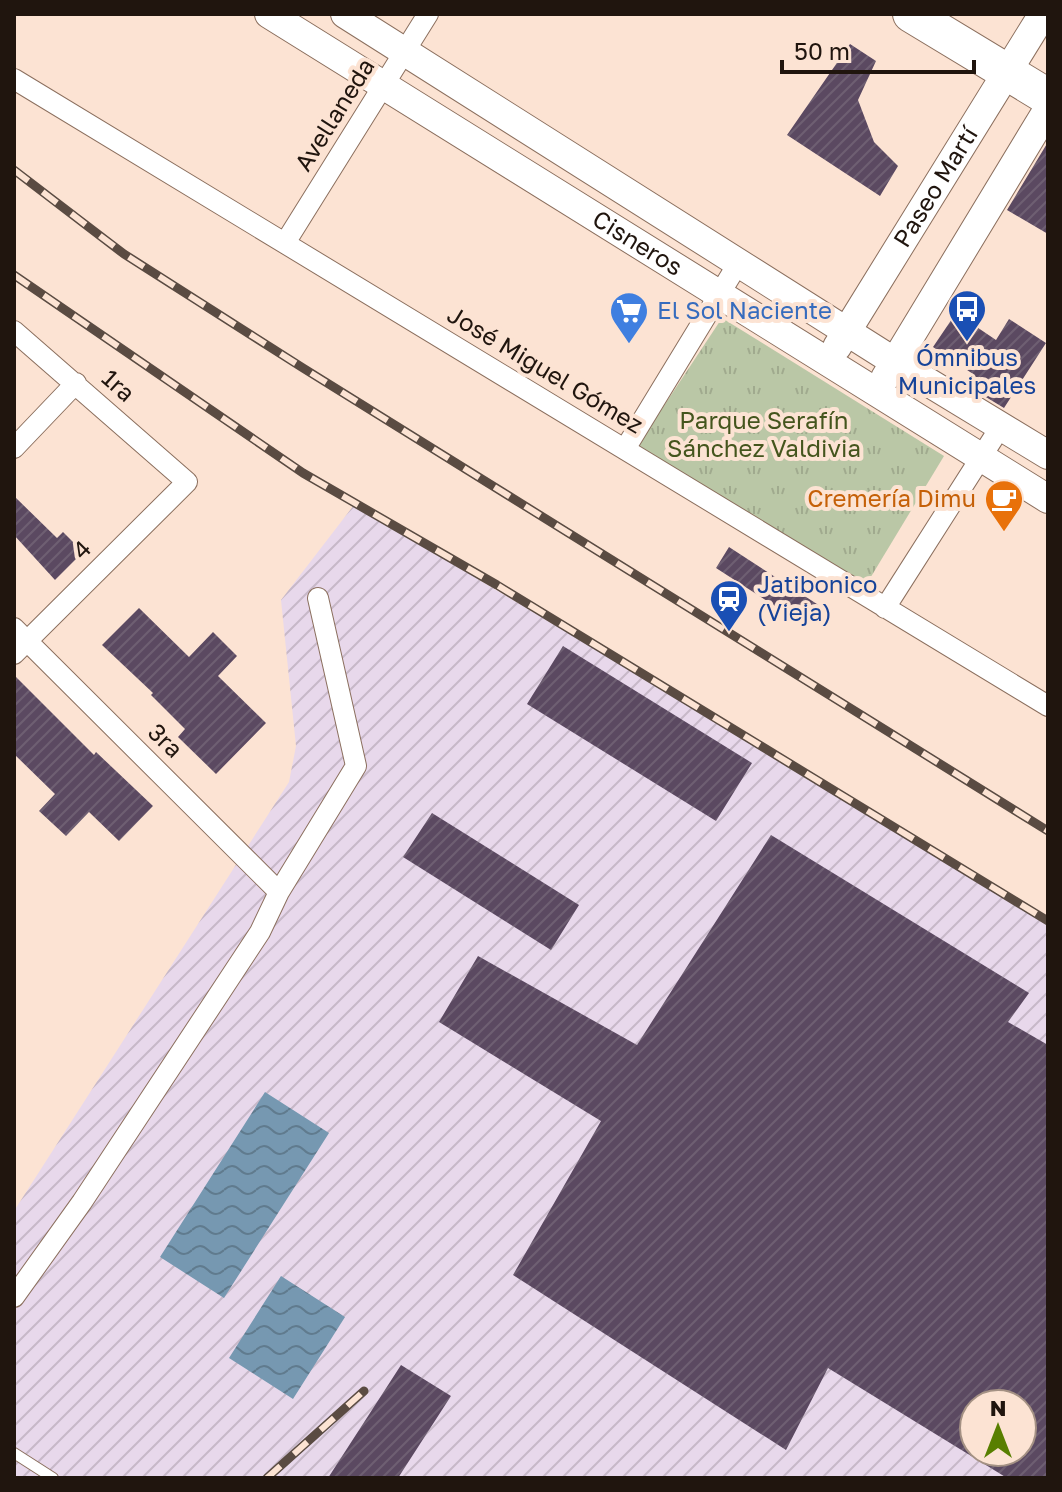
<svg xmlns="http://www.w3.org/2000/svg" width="1062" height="1492" font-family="'Golos Text',sans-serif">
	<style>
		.industrial { fill: url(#industrial-furrows); fill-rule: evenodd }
		.grass { fill: url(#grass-tufts) }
		.water { fill: url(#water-waves) }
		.building { fill: url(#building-hatch); fill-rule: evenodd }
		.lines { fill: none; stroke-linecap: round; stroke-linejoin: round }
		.lane-casing { stroke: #8b6f5e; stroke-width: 12 }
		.street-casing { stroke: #8b6f5e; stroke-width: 22 }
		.secondary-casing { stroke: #8b6f5e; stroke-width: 30 }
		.highway-casing { stroke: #8b6f5e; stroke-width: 38 }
		.lane { stroke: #fff; stroke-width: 10 }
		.street { stroke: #fff; stroke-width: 20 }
		.secondary { stroke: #fff; stroke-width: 28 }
		.highway { stroke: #fff; stroke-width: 36 }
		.rail-casing { stroke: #5a4b42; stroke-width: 9 }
		.rail { stroke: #fce3d3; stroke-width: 6; stroke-dasharray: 18; stroke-linecap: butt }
		.labels { text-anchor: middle; stroke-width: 8; stroke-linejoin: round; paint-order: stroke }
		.street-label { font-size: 24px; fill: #20150e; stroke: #fce3d3 }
		.shop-label { font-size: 24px; fill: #366cbe; stroke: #fce3d3; text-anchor: start }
		.transit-label { font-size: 24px; fill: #164399; stroke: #fce3d3 }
		.park-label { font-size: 24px; fill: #44551d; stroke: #fce3d3 }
		.food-label { font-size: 24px; fill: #c56008; stroke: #fce3d3; text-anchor: end }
	</style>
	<defs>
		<pattern id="industrial-furrows" width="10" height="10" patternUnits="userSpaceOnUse" patternTransform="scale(2)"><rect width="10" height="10" fill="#e8d8eb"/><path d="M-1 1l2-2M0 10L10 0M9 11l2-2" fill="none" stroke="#c7b8c8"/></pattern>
		<pattern id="grass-tufts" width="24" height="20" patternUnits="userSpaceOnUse" patternTransform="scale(2)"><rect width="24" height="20" fill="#bac7a6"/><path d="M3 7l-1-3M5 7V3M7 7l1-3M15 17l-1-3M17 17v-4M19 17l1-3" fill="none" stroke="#a0aa8e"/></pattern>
		<pattern id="water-waves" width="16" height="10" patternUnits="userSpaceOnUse" patternTransform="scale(2)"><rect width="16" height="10" fill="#7698b1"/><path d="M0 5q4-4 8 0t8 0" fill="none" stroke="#607b8e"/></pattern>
		<pattern id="building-hatch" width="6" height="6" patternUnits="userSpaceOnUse" patternTransform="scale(2)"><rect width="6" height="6" fill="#5b4961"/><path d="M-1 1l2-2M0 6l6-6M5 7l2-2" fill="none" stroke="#6e5f72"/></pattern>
	</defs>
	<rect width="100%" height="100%" fill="#fce3d3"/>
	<path class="industrial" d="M354,505L1048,920V1478H14V1211L289,782L296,746L281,600ZM974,1404H1022V1452H974Z"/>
	<path class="grass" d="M722,318L944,456L866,585L636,448Z"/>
	<path class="water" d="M265,1092L329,1133L224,1298L160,1257Z
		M281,1276L345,1317L293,1399L229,1358Z"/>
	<path class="building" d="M850,44L876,61L858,100L874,142L898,166L880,196L787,135Z
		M1048,142V234L1007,210Z
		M956,313L996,340L1009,319L1046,343L1004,408L966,385L973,374L933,347Z
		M14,496L57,538L63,532L83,552L55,580L14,535Z
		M729,547L820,606L806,626L716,568Z
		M139,608L189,657L213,632L237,656L218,676L266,723L216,774L178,737L185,729L151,695L153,693L102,645Z
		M563,646L752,763L716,821L527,704Z
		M14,675L94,755L96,752L153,806L119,841L89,812L66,836L39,811L55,794L14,754Z
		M432,813L579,905L551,950L403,857Z
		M771,835L1029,993L1008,1022L1048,1045V1478H1007L828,1368L786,1450L513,1275L601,1121L439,1022L478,956L637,1045ZM974,1404H1022V1452H974Z
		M401,1365L451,1396L398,1478H328Z"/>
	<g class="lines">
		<defs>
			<path id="lane" d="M14,1453L53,1478"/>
			<path id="street" d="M14,79L1048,706
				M285,243L428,14
				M14,331L187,482L14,654
				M14,448L76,383
				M625,449L739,262
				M885,608L1001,426
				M14,628L279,892
				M14,1297L82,1202L260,932L279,892L356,766L318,598"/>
			<g id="secondary">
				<path id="s1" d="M269,14L1048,499"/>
				<path d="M345,14L895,362L1048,455"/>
				<path id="s2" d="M837,347L1043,14"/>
				<path d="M885,378L1048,109"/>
			</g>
			<path id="highway" d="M911,14L1048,97"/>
		</defs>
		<use href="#lane" class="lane-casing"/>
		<use href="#street" class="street-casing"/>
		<use href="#secondary" class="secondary-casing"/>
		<use href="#highway" class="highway-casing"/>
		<use href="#lane" class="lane"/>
		<use href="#street" class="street"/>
		<use href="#secondary" class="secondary"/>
		<use href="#highway" class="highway"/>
		<defs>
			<path id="rail" d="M14,170L124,254L303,368L1048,831
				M14,275L303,473L497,585L1048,921
				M267,1478L364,1391"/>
		</defs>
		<use href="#rail" class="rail-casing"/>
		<use href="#rail" class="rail"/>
	</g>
	<defs>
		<symbol id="bus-pin" viewBox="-11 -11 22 30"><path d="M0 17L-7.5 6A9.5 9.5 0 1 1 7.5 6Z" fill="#1a4fb4" stroke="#fce3d3"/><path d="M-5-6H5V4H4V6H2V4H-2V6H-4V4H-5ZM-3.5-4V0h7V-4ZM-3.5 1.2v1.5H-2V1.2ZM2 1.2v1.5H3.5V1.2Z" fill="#fff"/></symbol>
		<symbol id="supermarket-pin" viewBox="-11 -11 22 30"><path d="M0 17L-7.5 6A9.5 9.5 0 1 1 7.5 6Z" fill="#3f7fe0" stroke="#fce3d3"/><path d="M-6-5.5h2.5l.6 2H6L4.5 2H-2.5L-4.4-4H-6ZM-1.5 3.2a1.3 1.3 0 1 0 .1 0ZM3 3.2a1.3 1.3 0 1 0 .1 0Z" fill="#fff"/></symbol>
		<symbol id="cafe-pin" viewBox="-11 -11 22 30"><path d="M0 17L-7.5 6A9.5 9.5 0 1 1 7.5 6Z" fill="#e8710a" stroke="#fce3d3"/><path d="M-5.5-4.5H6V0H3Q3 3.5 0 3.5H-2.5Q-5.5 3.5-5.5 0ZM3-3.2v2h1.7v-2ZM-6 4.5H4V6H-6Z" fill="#fff"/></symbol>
		<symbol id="station-pin" viewBox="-11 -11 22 30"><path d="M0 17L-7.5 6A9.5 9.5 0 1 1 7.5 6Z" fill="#1a4fb4" stroke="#fce3d3"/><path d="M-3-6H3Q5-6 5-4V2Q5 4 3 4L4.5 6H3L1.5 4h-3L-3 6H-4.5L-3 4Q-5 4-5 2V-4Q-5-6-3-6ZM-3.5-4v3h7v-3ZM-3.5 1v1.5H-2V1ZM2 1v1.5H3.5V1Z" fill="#fff"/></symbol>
	</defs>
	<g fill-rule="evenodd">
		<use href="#bus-pin" x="945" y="287" width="44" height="60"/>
		<use href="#supermarket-pin" x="607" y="289" width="44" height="60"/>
		<use href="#cafe-pin" x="982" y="477" width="44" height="60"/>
		<use href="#station-pin" x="707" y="577" width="44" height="60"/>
	</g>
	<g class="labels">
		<g class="street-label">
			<text transform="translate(335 115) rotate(-58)" y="8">Avellaneda</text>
			<text dy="8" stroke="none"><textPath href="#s2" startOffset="188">Paseo Martí</textPath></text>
			<text dy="8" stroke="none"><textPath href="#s1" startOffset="434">Cisneros</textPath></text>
			<text transform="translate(545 370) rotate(31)" y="8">José Miguel Gómez</text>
			<text transform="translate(118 386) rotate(42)" y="8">1ra</text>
			<text transform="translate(82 550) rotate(-45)" y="8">4</text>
			<text transform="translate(165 741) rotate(44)" y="8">3ra</text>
		</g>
		<g class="shop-label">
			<text x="657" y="319">El Sol Naciente</text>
		</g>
		<g class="transit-label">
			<text x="967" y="366">Ómnibus<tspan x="967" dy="28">Municipales</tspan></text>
			<text x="757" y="593" text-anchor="start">Jatibonico<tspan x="757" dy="28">(Vieja)</tspan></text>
		</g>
		<g class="park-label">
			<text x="764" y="429">Parque Serafín<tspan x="764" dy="28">Sánchez Valdivia</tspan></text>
		</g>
		<g class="food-label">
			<text x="976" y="507">Cremería Dimu</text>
		</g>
	</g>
	<rect width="1062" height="1492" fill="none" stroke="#20150e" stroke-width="32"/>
	<g transform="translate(998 1428)"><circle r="38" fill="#fce3d3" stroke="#a49184" stroke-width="2"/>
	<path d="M0-6L14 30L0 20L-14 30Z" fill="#587f00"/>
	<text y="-12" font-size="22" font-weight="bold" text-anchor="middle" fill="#20150e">N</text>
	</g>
	<path d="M782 60v12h192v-12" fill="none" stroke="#20150e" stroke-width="4"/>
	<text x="794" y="60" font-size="24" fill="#20150e" stroke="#fce3d3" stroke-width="6" paint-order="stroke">50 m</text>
</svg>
